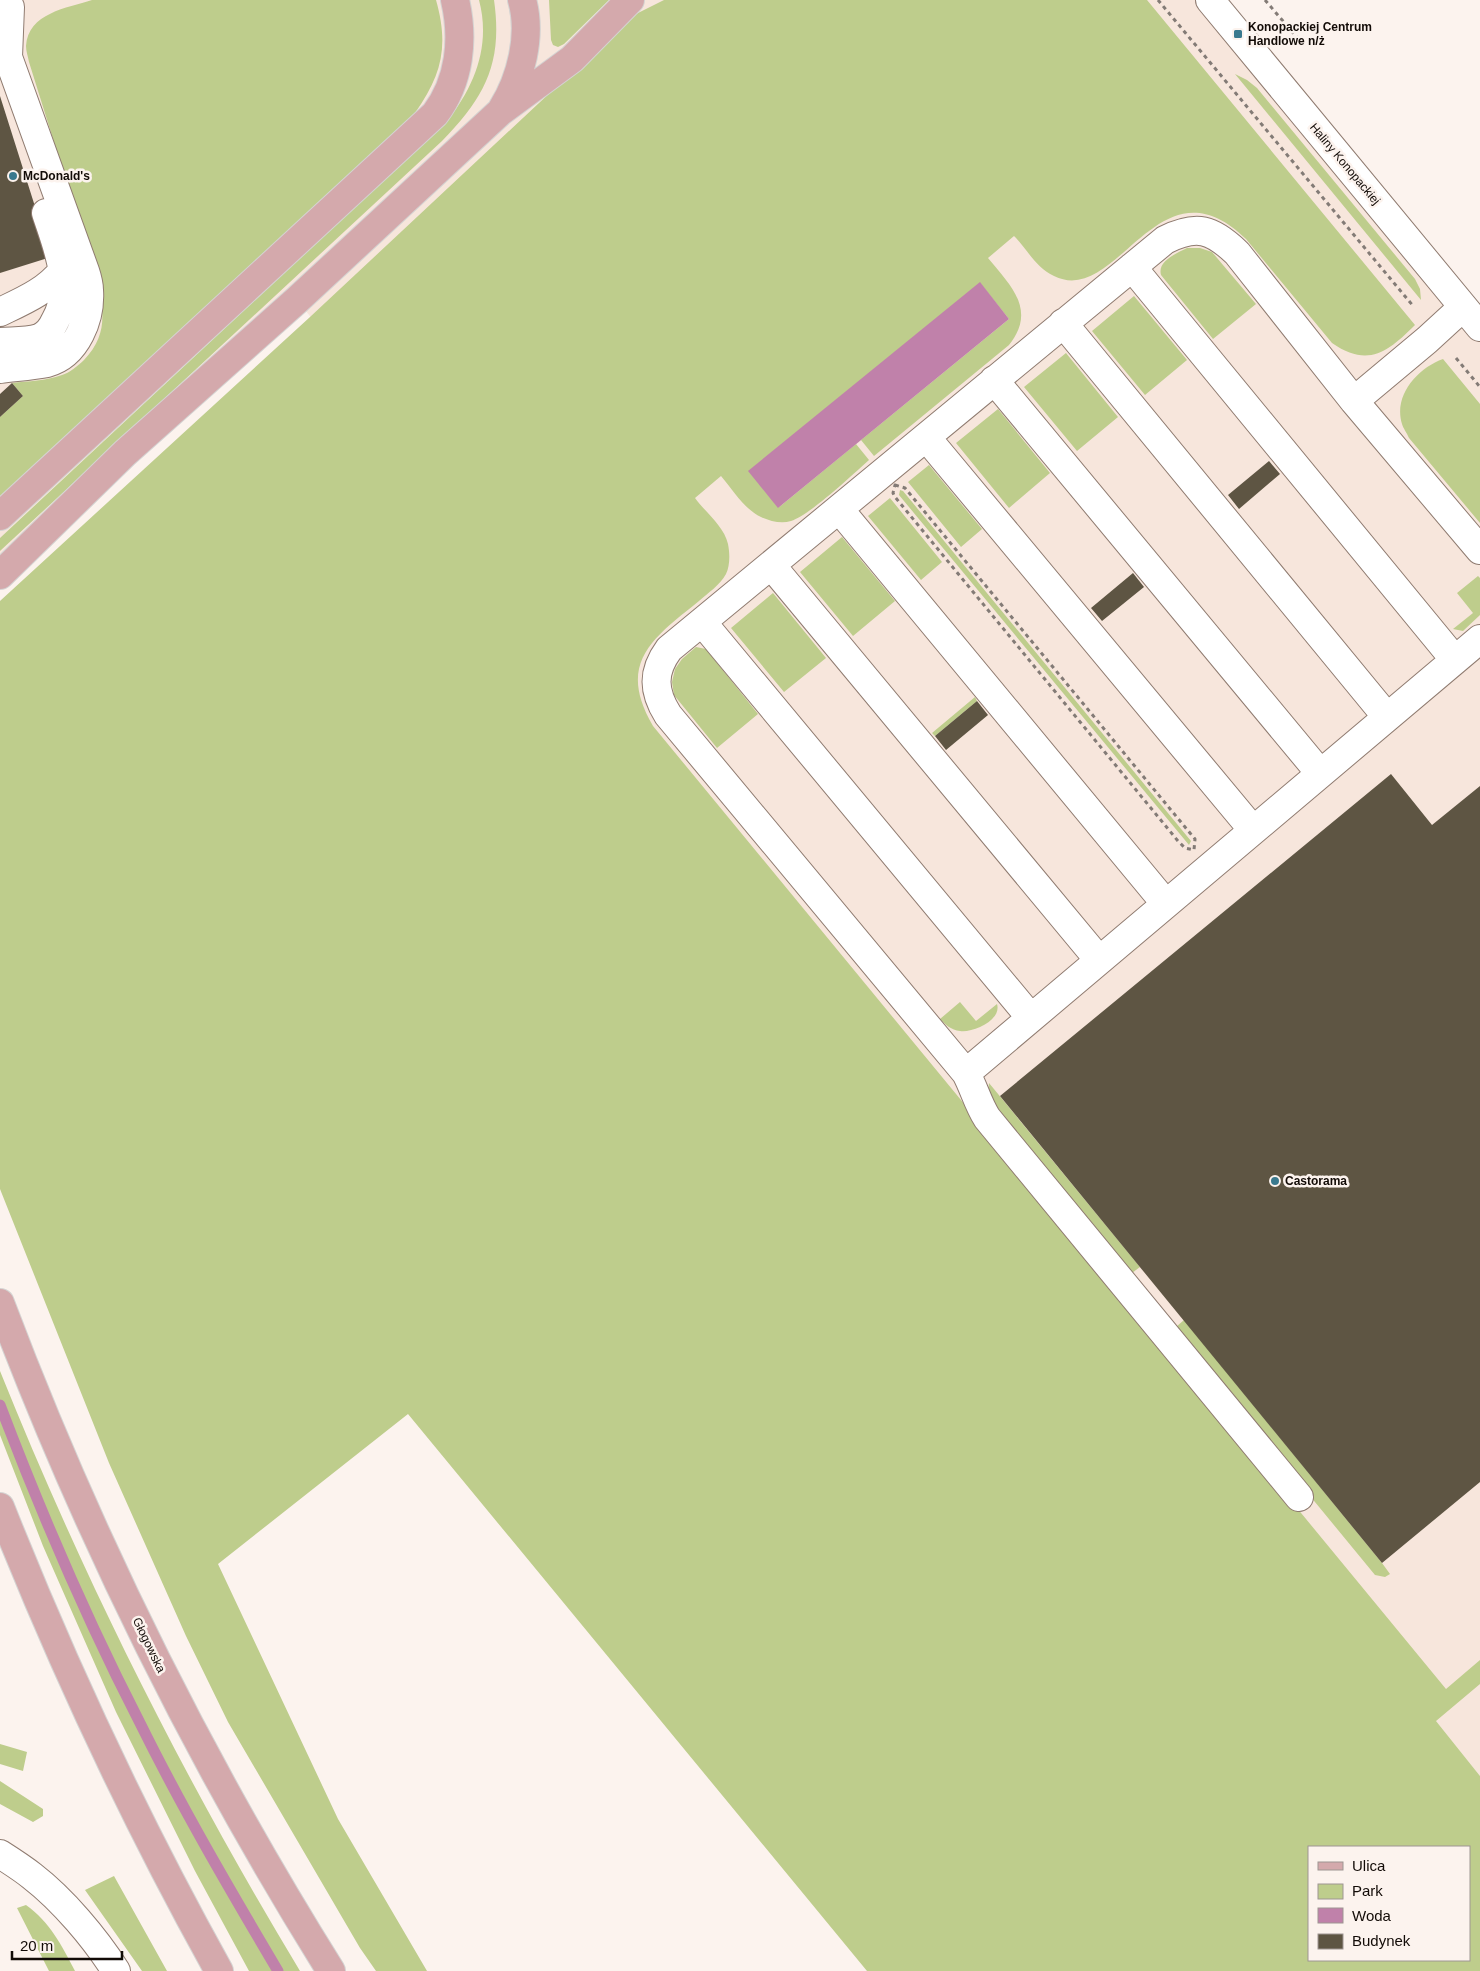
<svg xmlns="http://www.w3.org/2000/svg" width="1480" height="1971" font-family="Arial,sans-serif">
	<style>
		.built { fill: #f7e6dc }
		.green { fill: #becd8c; fill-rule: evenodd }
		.water { fill: #c081aa }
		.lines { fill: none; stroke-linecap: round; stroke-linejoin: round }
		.stream { stroke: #c081aa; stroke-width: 11 }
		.building { fill: #5e5543 }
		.minor-casing { stroke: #8f7b70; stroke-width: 30 }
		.major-casing { stroke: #d4d3d2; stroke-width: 30 }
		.path { stroke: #837b76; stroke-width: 3; stroke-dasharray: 4 4; stroke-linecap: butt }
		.minor { stroke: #fff; stroke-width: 28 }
		.major { stroke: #d4a9ac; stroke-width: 28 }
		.poi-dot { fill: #3a798e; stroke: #fcf3ee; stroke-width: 2 }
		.labels { text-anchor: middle; stroke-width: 5; stroke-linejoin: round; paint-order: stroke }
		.poi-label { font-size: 12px; font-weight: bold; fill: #120b07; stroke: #fcf3ee; text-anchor: start }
		.street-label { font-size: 12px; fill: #120b07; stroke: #fcf3ee }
	</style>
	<rect width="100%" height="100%" fill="#fcf3ee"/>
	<path class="built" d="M0,0H1210L1480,327V1776L297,300L0,575Z"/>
	<path class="green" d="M92,0H436C449,46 442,75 415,113L0,497V417L23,396L12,383C29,381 45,381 62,375C69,373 78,366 84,360C108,335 104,312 97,280L29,62C28,57 26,51 26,46C28,13 67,8 92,0Z
		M479,0H494C503,63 485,97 442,141L0,551V538L447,121C475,86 491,45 479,0Z
		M549,0H609L564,44L558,47L553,45L551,40Z
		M664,0H1147L1415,325C1388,352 1368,368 1332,343L1246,239C1158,153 1118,308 1054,276C1036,268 1027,249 1014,236L988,258C1011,286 1037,310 1009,345L874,456L861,440L1009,319L980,283L778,508L856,444L869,460C852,475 810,515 791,521C781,524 770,521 761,517C744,509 733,490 721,476L695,498C705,512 724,526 728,544C730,554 730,566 726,574C720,585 708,593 699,601C653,638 616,663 653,726L1446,1689L1480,1660V1684L1436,1721L1480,1776V1971H867L408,1414L218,1564L338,1819L427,1971H376L360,1948L228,1722L186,1636L109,1463L0,1189V601L310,317L632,16ZM1309,1847H1469V1960H1309Z
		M1235,74L1247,80L1257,88L1415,279L1420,289L1421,300Z
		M1187,248H1200L1212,252L1256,304L1213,339L1161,275C1157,261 1177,253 1187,248Z
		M1134,296L1187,360L1145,395L1092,331Z
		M1066,353L1118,417L1077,451L1024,387Z
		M1443,359L1480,404V523L1409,438C1407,433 1403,428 1402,424C1393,395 1418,368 1443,359Z
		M998,409L1050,473L1009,508L956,443Z
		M929,465L982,529L961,547L908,482Z
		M900,490L903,491L1191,841L1189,845L899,495Z
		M890,498L942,562L921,580L868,516Z
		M842,537L895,601L853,636L800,572Z
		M1478,576L1480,578V615L1463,631L1453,629L1473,613L1457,593Z
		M773,593L826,658L784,692L731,628Z
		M696,647L706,649L758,714L717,748L674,695L672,682L675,669L682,659Z
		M975,697L977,701L935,736L932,733Z
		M960,1002L976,1021L997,1004C1002,1020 973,1033 960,1031C951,1030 946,1025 940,1019Z
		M989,1083L1140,1267L1132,1273L995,1114L988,1094Z
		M1184,1320L1382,1563L1390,1574L1385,1577L1375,1575L1176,1333V1327Z
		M0,1371C84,1580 184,1779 300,1971H249L195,1871L116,1712L43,1546L0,1435Z
		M0,1744L27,1752L23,1771L0,1764Z
		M0,1781L43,1809V1816L33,1822L0,1804Z
		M114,1876L167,1971H142L85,1890Z
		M26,1905C50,1922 62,1946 75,1971H49L17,1908Z"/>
	<path class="water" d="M980,282L1009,319L778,508L748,471Z"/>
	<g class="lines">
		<path class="stream" d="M0,1405C41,1513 87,1620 140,1723C182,1808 230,1890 278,1971"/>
	</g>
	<path class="building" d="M0,96L51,257L0,273Z
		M12,383L23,396L0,417V394Z
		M1269,461L1280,474L1239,509L1228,495Z
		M1133,573L1144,587L1102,621L1091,608Z
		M977,701L988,715L946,750L935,736Z
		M1391,774L1432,825L1480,786V1482L1382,1563L1000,1096Z"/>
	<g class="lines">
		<defs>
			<path id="minor" d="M1210,0L1480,327
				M1132,267L1455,660
				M0,312C23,301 47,291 63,270
				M1063,323L1387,717
				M0,342C12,341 27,342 39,338C46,335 52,328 55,321C75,287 57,247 46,213
				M0,369C15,367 32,366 47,363C77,355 91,318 89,290C89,284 87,277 85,271L8,57L10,7
				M994,380L1320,773
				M1354,401L1427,340L1463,307
				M926,437L1253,830
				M839,509L1166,904
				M771,565L1099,960
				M702,622L1031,1018
				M966,1073L1480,639
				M1299,1497L987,1118C978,1104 974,1088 966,1073L668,715C653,691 652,672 669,649L1165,240C1197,224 1212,229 1237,253L1354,401L1480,550
				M0,1854C11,1861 22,1868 32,1876C63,1900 95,1938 116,1971"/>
			<path id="major" d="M502,109C521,79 532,35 522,0
				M0,516L435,114C460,81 464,39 455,0
				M0,575L125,453L297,300L500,112L572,59L630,0
				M0,1303C88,1536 199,1760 331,1971
				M0,1507C63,1666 136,1822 219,1971"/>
		</defs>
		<use href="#minor" class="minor-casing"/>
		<use href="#major" class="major-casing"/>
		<path class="path" d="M1158,0L1414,307
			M1265,0L1300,41
			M1456,358L1480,387
			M895,485L905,488L1190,833L1195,839L1194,850L1185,848L1178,841L895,497L893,493Z"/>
		<use href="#minor" class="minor"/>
		<use href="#major" class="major"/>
	</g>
	<g class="poi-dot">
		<rect x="1233" y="29" width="10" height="10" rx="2.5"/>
		<circle cx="13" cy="176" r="5"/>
		<circle cx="1275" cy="1181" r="5"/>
	</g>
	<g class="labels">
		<g class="poi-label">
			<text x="1248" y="31">Konopackiej Centrum<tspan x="1248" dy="14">Handlowe n/ż</tspan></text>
			<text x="23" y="180">McDonald's</text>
			<text x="1285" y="1185">Castorama</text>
		</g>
		<g class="street-label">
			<text transform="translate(1345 164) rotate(50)" y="4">Haliny Konopackiej</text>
			<text transform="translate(149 1645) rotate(64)" y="4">Głogowska</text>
		</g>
	</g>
	<rect x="1308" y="1846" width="162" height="115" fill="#fcf3ee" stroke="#9e9692"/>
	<rect x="1318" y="1862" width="25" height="8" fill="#d4a9ac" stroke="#9e9692"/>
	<text x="1352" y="1871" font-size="15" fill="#120b07">Ulica</text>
	<rect x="1318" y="1884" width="25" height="15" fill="#becd8c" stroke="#9e9692"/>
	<text x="1352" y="1896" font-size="15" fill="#120b07">Park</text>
	<rect x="1318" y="1908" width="25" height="15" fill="#c081aa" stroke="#9e9692"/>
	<text x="1352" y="1921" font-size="15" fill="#120b07">Woda</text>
	<rect x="1318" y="1934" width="25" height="15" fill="#5e5543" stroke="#9e9692"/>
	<text x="1352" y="1946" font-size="15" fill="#120b07">Budynek</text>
	<path d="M12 1951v8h110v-8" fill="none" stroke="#120b07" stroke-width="2.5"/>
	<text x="20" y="1951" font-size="15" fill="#120b07" stroke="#fcf3ee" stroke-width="4" paint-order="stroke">20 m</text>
</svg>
